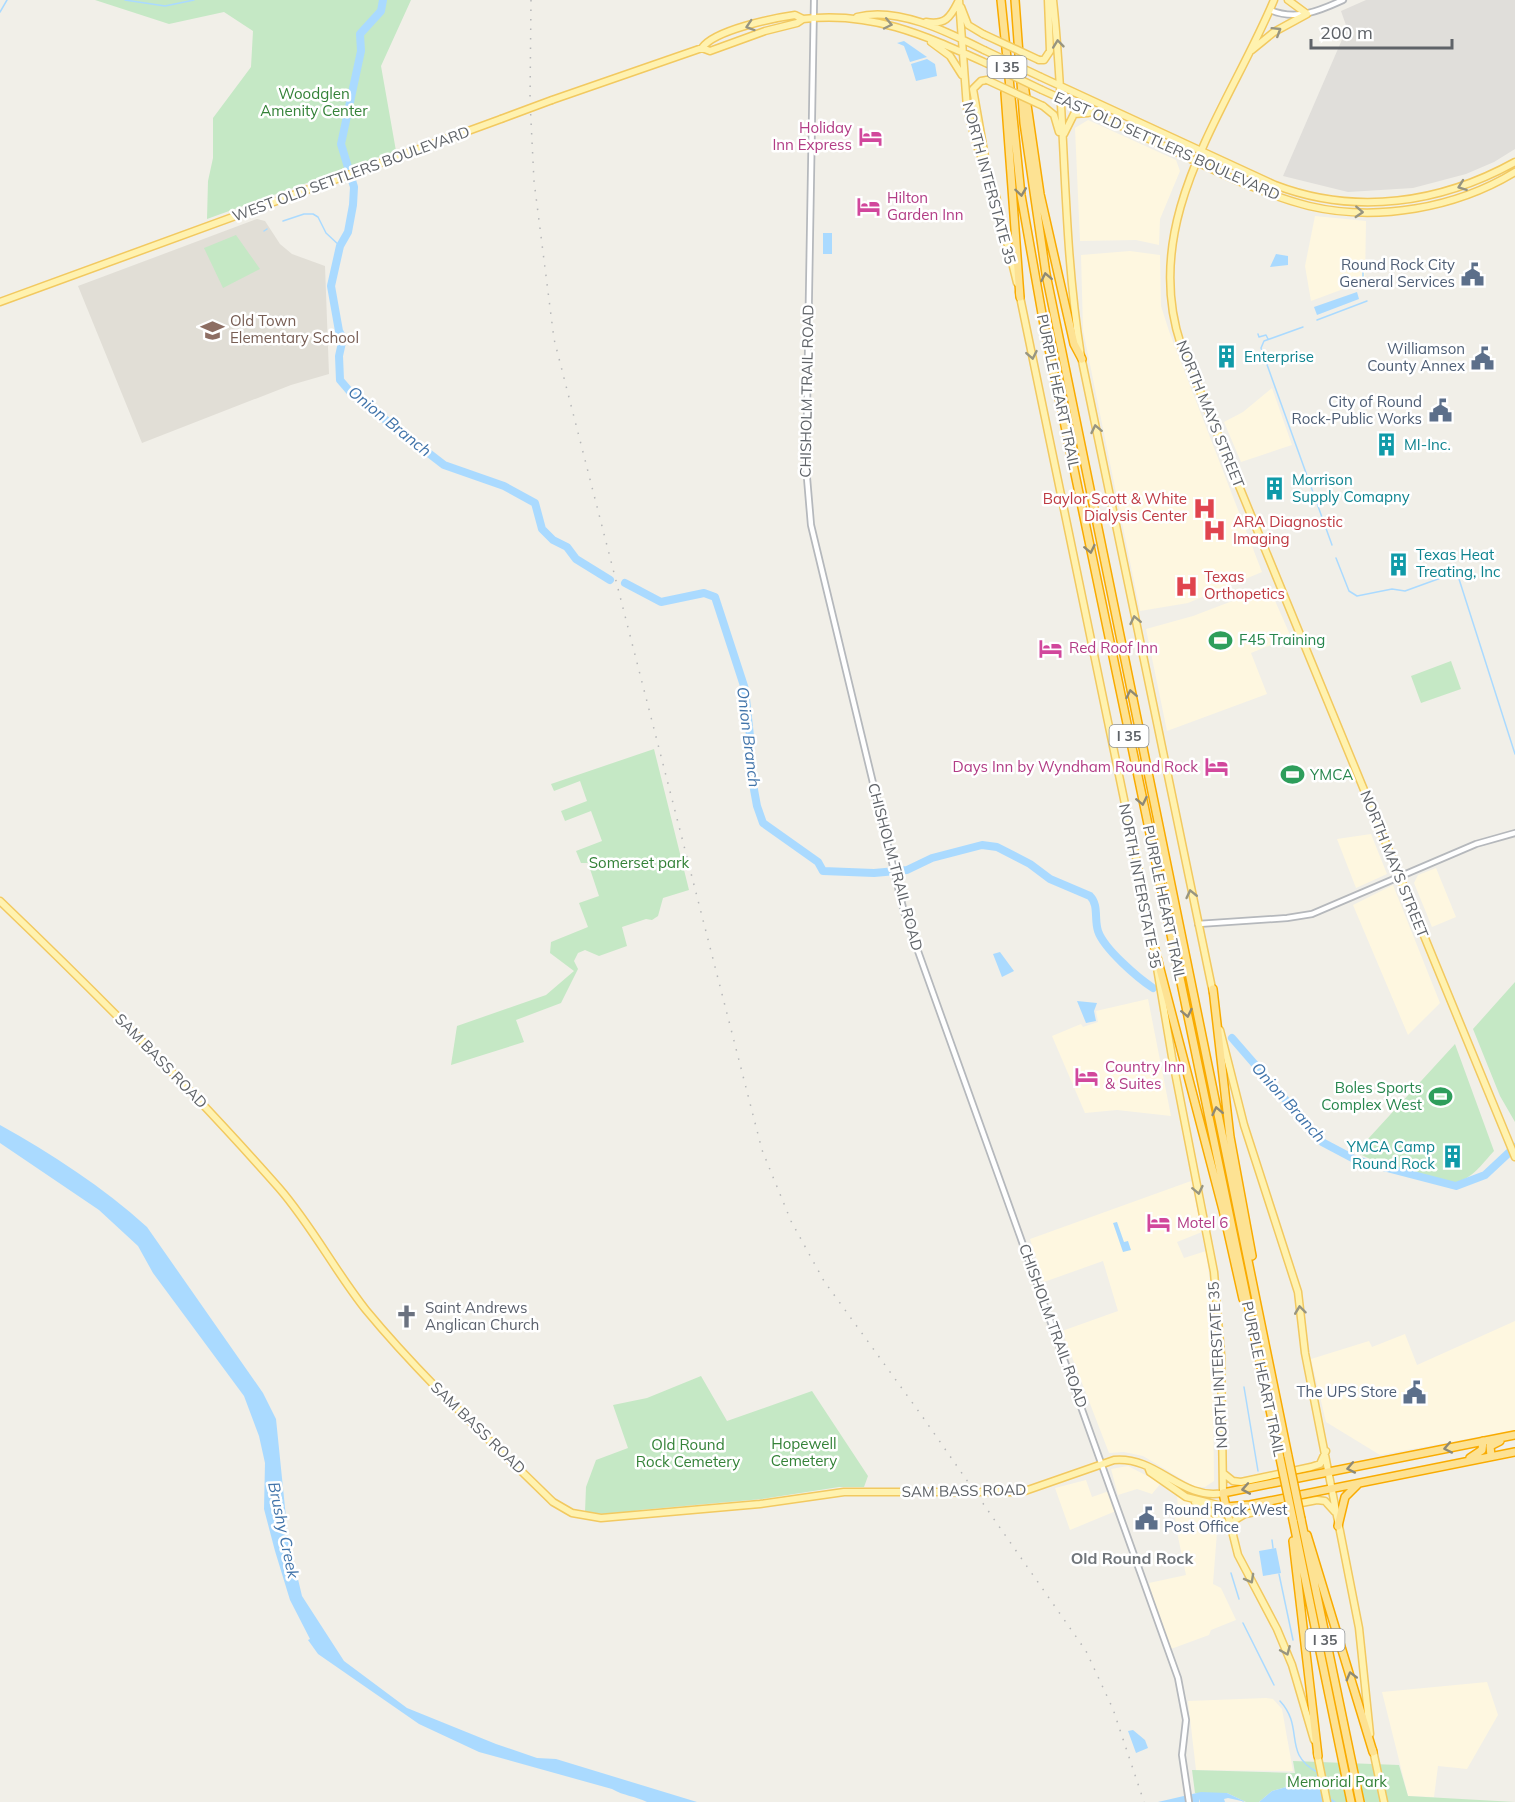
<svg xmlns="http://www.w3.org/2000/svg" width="1515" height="1802" font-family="Mulish,sans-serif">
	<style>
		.commercial { fill: #fef7e0 }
		.industrial { fill: #e0deda }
		.education { fill: #e1ded6 }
		.green { fill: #c5e8c5 }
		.water { fill: #aadaff }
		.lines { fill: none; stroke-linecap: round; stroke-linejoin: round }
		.stream { stroke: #aadaff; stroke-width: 1.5 }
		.river { stroke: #aadaff; stroke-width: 8 }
		.minor-casing { stroke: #b5b8bc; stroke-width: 8 }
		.major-casing { stroke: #f2c960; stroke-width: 9 }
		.highway-casing { stroke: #f9ab00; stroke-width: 10 }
		.minor { stroke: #fff; stroke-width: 4.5 }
		.major { stroke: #fff2af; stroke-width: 6 }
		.highway { stroke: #fde293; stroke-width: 7 }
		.rail { stroke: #b6b7b8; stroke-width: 1.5; stroke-dasharray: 1.5 8; stroke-linecap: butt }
		.major-bridge-casing { stroke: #f2c960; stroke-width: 9; stroke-linecap: butt }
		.highway-bridge-casing { stroke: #f9ab00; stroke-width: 10; stroke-linecap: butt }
		.major-bridge { stroke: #fff2af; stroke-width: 6 }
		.highway-bridge { stroke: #fde293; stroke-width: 7 }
		.oneway { stroke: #979581 }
		.oneway2 { stroke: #8e8975 }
		.labels { text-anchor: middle; stroke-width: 5; stroke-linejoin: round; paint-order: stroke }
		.shield { fill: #fff; stroke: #8f9295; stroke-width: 1.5 }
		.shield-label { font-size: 14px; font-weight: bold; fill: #5f6368 }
		.park-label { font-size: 15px; fill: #348238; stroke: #fff }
		.hotel-label { font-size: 15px; fill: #b23c85; stroke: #fff; text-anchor: start }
		.street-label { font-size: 15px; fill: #5f6368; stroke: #fff }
		.service-label { font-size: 15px; fill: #4e5e75; stroke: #fff; text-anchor: end }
		.education-label { font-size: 15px; fill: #785e54; stroke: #fff; text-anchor: start }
		.culture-label { font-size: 15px; fill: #0d838f; stroke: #fff; text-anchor: start }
		.health-label { font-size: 15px; fill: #be3a42; stroke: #fff; text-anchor: start }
		.leisure-label { font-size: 15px; fill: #27864d; stroke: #fff; text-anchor: start }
		.worship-label { font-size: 15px; fill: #5b616d; stroke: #fff; text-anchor: start }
		.water-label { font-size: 16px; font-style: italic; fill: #4174aa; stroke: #fff }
		.neighbourhood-label { font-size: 16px; font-weight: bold; fill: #70757a; stroke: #fff }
	</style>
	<rect width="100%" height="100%" fill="#f1efe8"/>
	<path class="commercial" d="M1088,120L1176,160L1180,171L1160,219L1159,245L1136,240L1080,241L1075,128Z
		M1315,216L1366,221L1365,281L1311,301L1305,266Z
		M1130,251L1160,255L1161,306L1169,331L1262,572L1188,603L1140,611L1083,330L1081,255Z
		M1272,388L1292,445L1241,462L1224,422L1243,412Z
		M1269,587L1291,637L1251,653L1267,694L1167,731L1146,629L1193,616Z
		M1371,834L1387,874L1356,888L1337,839Z
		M1436,868L1456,917L1432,927L1414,883L1418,875Z
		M1393,885L1440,1003L1408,1035L1353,905Z
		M1148,999L1171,1116L1117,1110L1085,1113L1052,1036L1081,1024L1083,1027L1098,1022L1096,1011Z
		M1191,1181L1202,1232L1177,1242L1184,1258L1206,1251L1212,1299L1214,1481L1205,1487H1195L1143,1456L1124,1452L1109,1453L1062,1331L1118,1311L1103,1261L1044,1282L1030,1239Z
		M1515,1321V1430L1380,1455L1326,1422L1311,1359L1369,1341L1372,1347L1405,1334L1417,1365Z
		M1128,1466L1161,1483L1152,1494L1137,1489L1118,1495L1111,1469Z
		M1086,1480L1092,1497L1109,1491L1116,1511L1070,1530L1055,1488Z
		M1177,1494L1218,1519L1213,1584L1221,1588L1236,1620L1211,1630L1209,1635L1171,1649L1158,1617L1149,1583L1186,1575L1177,1532L1174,1509L1178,1508Z
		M1487,1682L1498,1715L1467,1769L1438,1766L1434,1797L1408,1796L1382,1692Z
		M1266,1698L1273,1699L1282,1709L1293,1771L1196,1770L1188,1701Z"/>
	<path class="industrial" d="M1366,0H1515V149L1494,162L1466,174L1413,188L1348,192L1283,176L1347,28L1341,11Z"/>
	<path class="education" d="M257,219L265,221L280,244L292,254L325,266L329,374L291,385L142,443L78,286Z"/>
	<path class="green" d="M95,0H411L381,66L396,151L207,219L208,181L213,158V118L251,67L253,31L224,12L169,24Z
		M236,235L260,269L223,288L204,248Z
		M1451,661L1461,689L1421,703L1411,676Z
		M654,749L689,890L663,898L658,916L652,920L646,919L622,927L627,946L599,956L585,950L578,953L574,961L578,969L561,1003L516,1020L524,1042L451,1065L457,1026L546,995L574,971L550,953L551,942L588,927L579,903L599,896L588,863H581L576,851L602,841L591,811L565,821L561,811L587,801L580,781L554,791L551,784Z
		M1515,982V1122L1500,1096L1473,1029Z
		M1455,1044L1494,1151C1482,1164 1470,1182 1450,1184C1429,1186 1375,1162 1356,1152Z
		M701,1376L727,1421L812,1391L868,1476L864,1487H839L762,1499L640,1510L612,1515L585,1512L586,1487L596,1460L628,1448L613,1405L647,1398Z
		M1293,1761L1399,1765L1408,1796L1515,1802H1320L1297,1784L1272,1791L1259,1802H1246L1227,1793H1195L1192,1770L1295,1773Z"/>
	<path class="water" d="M904,41L927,57L910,62L904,46L897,43Z
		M927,59L935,64L937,76L916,81L911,64Z
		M823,233H832V254H823Z
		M1276,254L1288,256V265L1270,267Z
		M1357,292L1359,299L1317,315L1314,307Z
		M1000,952L1014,971L1002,977L993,954Z
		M1077,1001L1097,1003L1094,1011L1096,1021L1086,1023Z
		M0,1125C52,1154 103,1187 147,1227L263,1393L276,1419L288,1537L302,1596L344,1661L407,1708L496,1744L537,1758L556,1759L697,1802H647C635,1796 624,1796 612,1789L479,1752L419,1724L318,1654L308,1640L310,1639L290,1600L275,1551L264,1509L265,1463L259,1436L244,1396L153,1273L138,1246L99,1210L0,1143Z
		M1117,1222L1124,1242L1128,1241L1131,1250L1123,1252L1113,1223Z
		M1276,1548L1281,1573L1263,1576L1259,1551Z
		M1133,1730L1145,1740L1148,1748L1136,1753L1128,1731Z
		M1297,1784L1318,1788L1336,1802H1259L1272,1791Z
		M1201,1792L1227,1793L1246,1802L1228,1798L1224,1799L1225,1802H1200L1199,1799V1802H1158Z"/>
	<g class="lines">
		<path class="stream" d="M125,0L165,6L194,0
			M0,12L7,0
			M283,221L304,214H313L318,217L326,233L340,246
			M264,231L267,229
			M1363,264V280
			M1317,320L1367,301
			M1303,327L1264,341L1261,348L1332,545
			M1258,334L1259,337L1266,335L1268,339
			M1336,558L1349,591L1357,596L1392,589L1405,591L1449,575L1459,579L1515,754
			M1244,1387L1258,1471
			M1272,1540L1273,1548
			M1231,1573L1239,1599
			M1279,1574L1293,1640
			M1243,1623L1274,1685
			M1280,1701C1305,1728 1282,1753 1317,1772V1780"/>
		<path class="river" d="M383,0L381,11L360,34L361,51L341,144L354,187L353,205L348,232L340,246L331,286L339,331L343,338L339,356L340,380L352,394L444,465L504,486L535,503L542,529L553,540L567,547L576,559L610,580
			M625,583L661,602L704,593L715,597L745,689L751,746L749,762L757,806L763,823L818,862L823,871L874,873L907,870L932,858L982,845L997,847L1030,864L1050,879L1090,896C1099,905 1094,919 1098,931C1104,949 1138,978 1153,988
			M1232,1038L1322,1142L1356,1160L1456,1186L1485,1175L1515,1147"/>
		<defs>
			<path id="minor" d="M814,0L806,466L811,525L904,912L1178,1678L1186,1720L1182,1755L1189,1802
				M1270,10C1296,21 1319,11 1343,0
				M1198,924L1287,918L1312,914L1476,844L1515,833"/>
			<path id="major" d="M959,0L967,108L977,146L995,192L1017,283
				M1053,0C1066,118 1062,238 1081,356L1213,993
				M1274,0C1228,110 1139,219 1181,345L1515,1157
				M1288,0L1307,14
				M961,7L968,25L983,34
				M857,17C897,6 948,32 984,50
				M926,22C945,25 950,18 958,2
				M931,42L950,56L962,75
				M702,48L710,51L765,31L797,23L803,19
				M1252,50L1274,32L1307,14
				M1039,60H1044L1050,51L1048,0
				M1041,77L1275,185C1356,216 1441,203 1515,162
				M1042,90C1086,110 1131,130 1174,151C1218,172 1262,194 1309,206C1377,222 1456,208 1515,172
				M552,100L702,48C714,30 774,18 795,15L803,19C872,11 924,35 986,63
				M1043,106L1054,115L1059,132
				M1064,134L1074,114L1088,113
				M985,157L973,89L981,81L987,80
				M1019,292L1155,949
				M0,302L501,119
				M0,901C96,993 191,1088 279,1188C312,1226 335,1271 366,1310C423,1379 489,1439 553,1502L572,1513L601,1518L760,1504L844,1492H1022L1114,1460C1158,1456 1181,1501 1223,1493L1221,1355L1214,1272L1172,1057L1157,968
				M1220,1030L1244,1125L1298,1292L1305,1353L1359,1628L1370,1734
				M1148,1467L1150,1472L1186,1497L1226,1507L1238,1555L1277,1629L1292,1665L1314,1740
				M1223,1473L1233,1481L1241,1482L1311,1467L1320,1464L1326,1451
				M1195,1502L1215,1514L1229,1528
				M1232,1530L1235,1520L1245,1514L1317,1500L1325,1501L1335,1512
				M1373,1750L1384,1802
				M1317,1753L1327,1802"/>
			<path id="highway" d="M1001,0L1021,195L1044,325L1280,1458
				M1015,0L1024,123L1046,274L1288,1456
				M1024,84L1040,194L1074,344L1082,359
				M1005,93L1020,297
				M1154,946L1223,1210L1243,1299
				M1213,989L1230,1137L1252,1256
				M1515,1435L1223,1493L1226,1507L1250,1505L1515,1452
				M1491,1456L1490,1446L1500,1441
				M1470,1458L1482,1450L1483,1441
				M1301,1519L1360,1802
				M1293,1520L1351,1802
				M1338,1526L1345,1497L1358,1484
				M1307,1535L1373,1752
				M1293,1541L1318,1756"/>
		</defs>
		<use href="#minor" class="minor-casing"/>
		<use href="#major" class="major-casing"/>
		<use href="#highway" class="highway-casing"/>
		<use href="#minor" class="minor"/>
		<use href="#major" class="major"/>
		<use href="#highway" class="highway"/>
		<path class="rail" d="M531,0L530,101L534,181L554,339L762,1150L791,1221L824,1281L922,1416L1086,1651L1113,1709L1144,1802"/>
		<defs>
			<path id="major-bridge" d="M983,34L1039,60
				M984,50L1041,77
				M986,63L1042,90
				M987,80L1043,106
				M501,119L552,100"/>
			<path id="highway-bridge" d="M1288,1456L1301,1519
				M1280,1458L1293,1520"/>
		</defs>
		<use href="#major-bridge" class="major-bridge-casing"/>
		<use href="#highway-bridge" class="highway-bridge-casing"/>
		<use href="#major-bridge" class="major-bridge"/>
		<use href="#highway-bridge" class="highway-bridge"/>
	</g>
	<defs><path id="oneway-chevron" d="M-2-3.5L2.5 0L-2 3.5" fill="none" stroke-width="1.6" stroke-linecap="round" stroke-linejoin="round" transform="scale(1.5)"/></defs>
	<g class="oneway">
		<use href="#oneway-chevron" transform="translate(888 24) rotate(12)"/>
		<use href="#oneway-chevron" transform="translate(750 26) rotate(162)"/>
		<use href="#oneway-chevron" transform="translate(1277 31) rotate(-32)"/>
		<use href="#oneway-chevron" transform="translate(1058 44) rotate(-96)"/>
		<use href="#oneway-chevron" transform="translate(1462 186) rotate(160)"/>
		<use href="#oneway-chevron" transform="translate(1359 212) rotate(3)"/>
		<use href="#oneway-chevron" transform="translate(1032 355) rotate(79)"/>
		<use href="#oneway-chevron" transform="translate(1096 429) rotate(-102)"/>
		<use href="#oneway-chevron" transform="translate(1135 620) rotate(-102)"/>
		<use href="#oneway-chevron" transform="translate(1191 894) rotate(-103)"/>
		<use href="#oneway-chevron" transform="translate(1198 1190) rotate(78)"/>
		<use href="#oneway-chevron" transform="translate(1300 1310) rotate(-97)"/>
		<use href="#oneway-chevron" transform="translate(1250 1579) rotate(61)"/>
		<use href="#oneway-chevron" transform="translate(1286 1651) rotate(67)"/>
	</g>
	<g class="oneway2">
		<use href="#oneway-chevron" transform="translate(1021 192) rotate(82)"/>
		<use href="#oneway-chevron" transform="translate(1046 277) rotate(-101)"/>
		<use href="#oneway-chevron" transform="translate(1090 549) rotate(78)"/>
		<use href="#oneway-chevron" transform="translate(1131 694) rotate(-101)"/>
		<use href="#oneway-chevron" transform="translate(1142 801) rotate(78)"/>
		<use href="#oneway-chevron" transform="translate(1187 1013) rotate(78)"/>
		<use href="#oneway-chevron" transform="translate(1217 1111) rotate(-102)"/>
		<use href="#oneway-chevron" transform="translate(1448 1448) rotate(169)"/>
		<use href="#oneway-chevron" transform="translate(1351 1468) rotate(169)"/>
		<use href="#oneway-chevron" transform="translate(1246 1489) rotate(170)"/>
		<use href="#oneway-chevron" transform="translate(1351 1676) rotate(-105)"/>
	</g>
	<defs>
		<symbol id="hotel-bare" viewBox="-9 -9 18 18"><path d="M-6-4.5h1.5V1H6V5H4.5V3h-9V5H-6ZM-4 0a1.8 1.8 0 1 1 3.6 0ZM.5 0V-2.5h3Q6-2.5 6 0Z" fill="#d1479c" stroke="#fff" stroke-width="2.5" paint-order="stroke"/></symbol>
		<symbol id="civic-bare" viewBox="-9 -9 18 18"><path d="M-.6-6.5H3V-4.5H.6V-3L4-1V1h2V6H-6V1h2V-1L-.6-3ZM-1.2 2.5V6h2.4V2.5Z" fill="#5c6f8a" stroke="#fff" stroke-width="2.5" paint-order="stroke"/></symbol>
		<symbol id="school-bare" viewBox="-9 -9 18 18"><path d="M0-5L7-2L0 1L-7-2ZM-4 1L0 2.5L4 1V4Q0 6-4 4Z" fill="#8d6e63" stroke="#fff" stroke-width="2.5" paint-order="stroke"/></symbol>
		<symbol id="building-bare" viewBox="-9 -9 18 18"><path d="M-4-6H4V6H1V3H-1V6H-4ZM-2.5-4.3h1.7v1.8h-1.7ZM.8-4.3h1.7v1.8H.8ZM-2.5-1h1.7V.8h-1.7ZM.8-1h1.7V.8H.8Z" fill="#0f9aa8" stroke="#fff" stroke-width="2.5" paint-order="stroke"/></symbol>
		<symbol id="hospital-bare" viewBox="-9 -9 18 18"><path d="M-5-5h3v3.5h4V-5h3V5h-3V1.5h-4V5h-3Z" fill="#e0444e" stroke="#fff" stroke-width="2.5" paint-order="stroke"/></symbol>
		<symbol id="stadium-bare" viewBox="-9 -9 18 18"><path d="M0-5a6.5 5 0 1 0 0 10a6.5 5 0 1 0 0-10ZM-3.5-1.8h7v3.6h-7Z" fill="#2e9e5b" stroke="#fff" stroke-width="2.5" paint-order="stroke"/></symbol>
		<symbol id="church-bare" viewBox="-9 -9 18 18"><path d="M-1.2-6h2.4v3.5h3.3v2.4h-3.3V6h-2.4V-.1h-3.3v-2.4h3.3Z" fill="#6b7280" stroke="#fff" stroke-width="2.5" paint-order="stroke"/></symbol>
	</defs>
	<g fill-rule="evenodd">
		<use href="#hotel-bare" x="854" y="120" width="33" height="33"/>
		<use href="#hotel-bare" x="852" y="190" width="33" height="33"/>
		<use href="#civic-bare" x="1456" y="258" width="33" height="33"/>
		<use href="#school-bare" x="196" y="314" width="33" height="33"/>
		<use href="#building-bare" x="1210" y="340" width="33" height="33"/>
		<use href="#civic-bare" x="1466" y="342" width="33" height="33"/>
		<use href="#civic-bare" x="1424" y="394" width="33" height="33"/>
		<use href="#building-bare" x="1370" y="428" width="33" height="33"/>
		<use href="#building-bare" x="1258" y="472" width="33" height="33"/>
		<use href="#hospital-bare" x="1188" y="492" width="33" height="33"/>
		<use href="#hospital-bare" x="1198" y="514" width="33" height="33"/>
		<use href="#building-bare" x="1382" y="548" width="33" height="33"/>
		<use href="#hospital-bare" x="1170" y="570" width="33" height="33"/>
		<use href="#stadium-bare" x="1204" y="624" width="33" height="33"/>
		<use href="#hotel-bare" x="1034" y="632" width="33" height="33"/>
		<use href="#hotel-bare" x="1200" y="750" width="33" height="33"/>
		<use href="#stadium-bare" x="1276" y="758" width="33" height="33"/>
		<use href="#hotel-bare" x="1070" y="1060" width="33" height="33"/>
		<use href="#stadium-bare" x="1424" y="1080" width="33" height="33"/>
		<use href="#building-bare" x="1436" y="1140" width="33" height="33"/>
		<use href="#hotel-bare" x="1142" y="1206" width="33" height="33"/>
		<use href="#church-bare" x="390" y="1300" width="33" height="33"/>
		<use href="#civic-bare" x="1398" y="1376" width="33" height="33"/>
		<use href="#civic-bare" x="1130" y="1502" width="33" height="33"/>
	</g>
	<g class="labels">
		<g class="shield">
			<rect x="987.5" y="56" width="39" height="22" rx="4.5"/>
			<rect x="1109.5" y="725" width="39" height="22" rx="4.5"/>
			<rect x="1305.5" y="1629" width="39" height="22" rx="4.5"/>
		</g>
		<g class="shield-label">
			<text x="1007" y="72">I 35</text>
			<text x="1129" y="741">I 35</text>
			<text x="1325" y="1645">I 35</text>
		</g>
		<g class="park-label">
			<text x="314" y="99">Woodglen<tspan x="314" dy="17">Amenity Center</tspan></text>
			<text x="639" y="868">Somerset park</text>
			<text x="804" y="1449">Hopewell<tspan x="804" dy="17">Cemetery</tspan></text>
			<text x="688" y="1450">Old Round<tspan x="688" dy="17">Rock Cemetery</tspan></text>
			<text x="1337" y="1787">Memorial Park</text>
		</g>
		<g class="hotel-label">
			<text x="852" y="133" text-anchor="end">Holiday<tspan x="852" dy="17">Inn Express</tspan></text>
			<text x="887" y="203">Hilton<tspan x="887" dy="17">Garden Inn</tspan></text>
			<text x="1069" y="653">Red Roof Inn</text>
			<text x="1198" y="772" text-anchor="end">Days Inn by Wyndham Round Rock</text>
			<text x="1105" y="1072">Country Inn<tspan x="1105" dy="17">&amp; Suites</tspan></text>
			<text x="1177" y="1228">Motel 6</text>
		</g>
		<g class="street-label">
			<text transform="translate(1167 146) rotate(24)" y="5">EAST OLD SETTLERS BOULEVARD</text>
			<text transform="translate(351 174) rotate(-20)" y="5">WEST OLD SETTLERS BOULEVARD</text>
			<text transform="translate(989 183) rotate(75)" y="5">NORTH INTERSTATE 35</text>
			<text transform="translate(807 391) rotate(-89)" y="5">CHISHOLM TRAIL ROAD</text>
			<text transform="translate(1058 392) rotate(78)" y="5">PURPLE HEART TRAIL</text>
			<text transform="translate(1210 414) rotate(68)" y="5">NORTH MAYS STREET</text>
			<text transform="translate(1394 864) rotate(68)" y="5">NORTH MAYS STREET</text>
			<text transform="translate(895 867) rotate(75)" y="5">CHISHOLM TRAIL ROAD</text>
			<text transform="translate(1140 886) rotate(79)" y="5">NORTH INTERSTATE 35</text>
			<text transform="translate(1164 903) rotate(78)" y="5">PURPLE HEART TRAIL</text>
			<text transform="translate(161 1061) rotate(46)" y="5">SAM BASS ROAD</text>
			<text transform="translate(1053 1326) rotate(70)" y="5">CHISHOLM TRAIL ROAD</text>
			<text transform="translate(1218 1365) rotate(-93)" y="5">NORTH INTERSTATE 35</text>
			<text transform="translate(1263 1379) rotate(78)" y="5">PURPLE HEART TRAIL</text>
			<text transform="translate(478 1428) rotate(44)" y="5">SAM BASS ROAD</text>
			<text transform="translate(964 1491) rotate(-1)" y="5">SAM BASS ROAD</text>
		</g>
		<g class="service-label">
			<text x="1455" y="270">Round Rock City<tspan x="1455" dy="17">General Services</tspan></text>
			<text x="1465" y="354">Williamson<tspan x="1465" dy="17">County Annex</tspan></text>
			<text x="1422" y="407">City of Round<tspan x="1422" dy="17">Rock-Public Works</tspan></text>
			<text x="1397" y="1397">The UPS Store</text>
			<text x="1164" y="1515" text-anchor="start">Round Rock West<tspan x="1164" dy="17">Post Office</tspan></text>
		</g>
		<g class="education-label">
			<text x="230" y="326">Old Town<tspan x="230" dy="17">Elementary School</tspan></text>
		</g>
		<g class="culture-label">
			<text x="1244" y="362">Enterprise</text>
			<text x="1404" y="450">MI-Inc.</text>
			<text x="1292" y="485">Morrison<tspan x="1292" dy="17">Supply Comapny</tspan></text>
			<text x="1416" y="560">Texas Heat<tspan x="1416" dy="17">Treating, Inc</tspan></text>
			<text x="1435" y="1152" text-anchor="end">YMCA Camp<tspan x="1435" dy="17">Round Rock</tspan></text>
		</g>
		<g class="health-label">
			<text x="1187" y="504" text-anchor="end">Baylor Scott &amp; White<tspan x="1187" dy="17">Dialysis Center</tspan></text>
			<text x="1233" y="527">ARA Diagnostic<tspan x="1233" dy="17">Imaging</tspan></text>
			<text x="1204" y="582">Texas<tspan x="1204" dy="17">Orthopetics</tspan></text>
		</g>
		<g class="leisure-label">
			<text x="1239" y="645">F45 Training</text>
			<text x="1310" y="780">YMCA</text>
			<text x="1422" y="1093" text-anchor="end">Boles Sports<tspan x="1422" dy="17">Complex West</tspan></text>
		</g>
		<g class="worship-label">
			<text x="425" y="1313">Saint Andrews<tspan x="425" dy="17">Anglican Church</tspan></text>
		</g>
		<g class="water-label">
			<text transform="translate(390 421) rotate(39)" y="6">Onion Branch</text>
			<text transform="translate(749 737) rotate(83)" y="6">Onion Branch</text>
			<text transform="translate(1289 1102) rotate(48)" y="6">Onion Branch</text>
			<text transform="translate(284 1530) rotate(78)" y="6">Brushy Creek</text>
		</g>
		<g class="neighbourhood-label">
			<text x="1132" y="1564">Old Round Rock</text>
		</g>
	</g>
	<path d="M1311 39v9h141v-9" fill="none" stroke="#5f6368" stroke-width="3"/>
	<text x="1320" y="39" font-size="18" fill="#5f6368" stroke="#ffffff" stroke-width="4.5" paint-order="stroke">200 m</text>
</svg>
